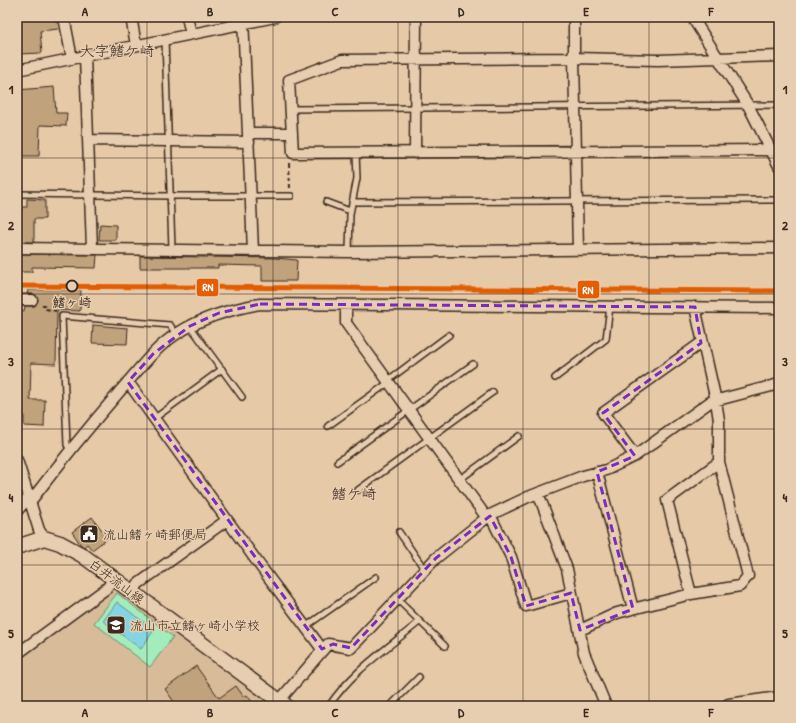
<svg xmlns="http://www.w3.org/2000/svg" width="796" height="723" font-family="'Patrick Hand','Klee One',sans-serif">
	<style>
		.built { fill: #d8bb98 }
		.green { fill: #a3ecbb; stroke: #6f8b6c }
		.water { fill: #85d4e3; stroke: #679094 }
		.building { fill: #c0a27c; stroke: #3b2a1e }
		.lines { fill: none; stroke-linecap: round; stroke-linejoin: round }
		.service-casing { stroke: #3b2a1e; stroke-width: 8 }
		.minor-casing { stroke: #3b2a1e; stroke-width: 13 }
		.secondary-casing { stroke: #3b2a1e; stroke-width: 17 }
		.path { stroke: #3b2a1e; stroke-width: 2; stroke-dasharray: 4 3; stroke-linecap: butt }
		.service { stroke: #e8ceb0; stroke-width: 5 }
		.minor { stroke: #e8ceb0; stroke-width: 10 }
		.secondary { stroke: #e8ceb0; stroke-width: 14 }
		.rail-1-casing { stroke: #e8ceb0; stroke-width: 8 }
		.rail-1 { stroke: #e25d04; stroke-width: 5 }
		.marked { fill: none; stroke: #7b2cbf; stroke-width: 3; stroke-dasharray: 8 5; stroke-linejoin: round }
		.grid { fill: none; stroke: #3b2a1e; stroke-width: 1; stroke-opacity: 0.55 }
		.stop-dot { fill: #e8ceb0; stroke: #3b2a1e; stroke-width: 2 }
		.labels { text-anchor: middle; stroke-width: 3; stroke-linejoin: round; paint-order: stroke }
		.stop-label { font-size: 13px; font-weight: bold; fill: #3b2a1e; stroke: #e8ceb0 }
		.poi-label { font-size: 13px; fill: #3b2a1e; stroke: #e8ceb0; text-anchor: start }
		.street-label { font-size: 13px; fill: #3b2a1e; stroke: #e8ceb0 }
		.quarter-label { font-size: 15px; fill: #3b2a1e; stroke: #e8ceb0 }
		.line-badge { stroke: #e8ceb0; stroke-width: 1.5 }
		.badge-label { font-size: 11px; text-anchor: middle; font-weight: bold; fill: #fff }
		.neatline { fill: none; stroke: #3b2a1e; stroke-width: 1.5 }
		.grid-label { font-size: 13px; text-anchor: middle; font-weight: bold; fill: #3b2a1e }
	</style>
	<rect width="100%" height="100%" fill="#e6caa7"/>
	<filter id="ink" filterUnits="userSpaceOnUse"><feTurbulence type="fractalNoise" baseFrequency=".025" numOctaves="2"/><feDisplacementMap in="SourceGraphic" scale="8" xChannelSelector="R" yChannelSelector="G"/><feConvolveMatrix kernelMatrix="1 2 1 2 8 2 1 2 1" color-interpolation-filters="sRGB"/></filter>
	<g filter="url(#ink)">
		<path class="built" d="M112,590L120,591L263,697L262,706H17V660Z"/>
		<path class="green" d="M117,593L173,637L150,667L94,623Z"/>
		<path class="water" d="M117,602L154,630L141,649L103,621Z"/>
		<path class="building" d="M17,17H56L58,29L40,31L42,53L17,54Z
			M54,87L56,113H67L66,126L40,125L39,156H18L19,108L17,109V90Z
			M27,199L45,200V219H34V242H17V207H27Z
			M100,224L116,225V240H99Z
			M17,254L97,255L96,268L32,267V272H17Z
			M140,256L276,258L297,260L296,281H262V266L218,265V268H140Z
			M28,290H81L80,311L57,310L56,364L31,363L30,400H45L44,427L24,426V415H17V311H24L25,306H35L38,300L36,295L27,294Z
			M93,325L128,328L127,344L92,343Z
			M92,517L108,538L92,550L87,544L84,547L81,545L72,532Z
			M196,666L219,698L236,686L244,697L247,695L255,706H177L165,689Z"/>
		<g class="lines">
			<defs>
				<path id="service" d="M165,39L172,249
					M291,109L779,105
					M17,194L170,196H291
					M326,202L350,211
					M352,202L779,200
					M349,252L350,214L357,178L356,153
					M190,326L242,397
					M555,378L606,339L610,306
					M387,381L449,335
					M155,418L222,369
					M328,426L388,383
					M70,449L67,445L62,316L170,325L176,334
					M337,462L473,364
					M459,480L519,436
					M358,490L493,392
					M399,532L425,570
					M398,600L445,646
					M305,627L376,577
					M329,706C351,672 388,648 419,622
					M390,706L419,677"/>
				<path id="minor" d="M64,17L72,59
					M131,17L136,45
					M187,17L191,34
					M243,17L253,251
					M574,17V58L578,250
					M692,17L748,105L779,166
					M85,56L92,248
					M779,56L658,60L574,58L342,60L289,80L293,153L779,150
					M17,70L275,17
					M248,133H291
					M88,140L249,142
					M415,153L416,17
					M17,248L349,252L779,248
					M17,300H32
					M346,305V323L487,518
					M128,382L258,563L322,649
					M635,456L603,413L701,343
					M17,460L39,530L44,538
					M597,472L633,609
					M538,493L567,569L584,653L606,706
					M30,502C59,464 89,427 120,391C138,371 154,348 178,333C203,317 231,309 260,304L779,308
					M17,511L28,498
					M490,515L511,557L526,606L571,593
					M133,593L138,584L227,520
					M691,594L667,500L719,462
					M580,630L617,613L691,594L740,586L748,576L719,462V420L716,401L695,307
					M17,654L107,588L114,579
					M272,706L279,701L328,644L351,648L436,558L490,515L528,497L583,476L606,470L635,456L710,402L779,384"/>
				<path id="secondary" d="M17,547L44,538L60,543L82,555L286,706
					M729,706L779,699"/>
			</defs>
			<use href="#service" class="service-casing"/>
			<use href="#minor" class="minor-casing"/>
			<use href="#secondary" class="secondary-casing"/>
			<path class="path" d="M289,163L290,189
				M42,305H45L46,309L56,311"/>
			<use href="#service" class="service"/>
			<use href="#minor" class="minor"/>
			<use href="#secondary" class="secondary"/>
			<defs>
				<path id="rail-1" d="M17,286L779,291"/>
			</defs>
			<use href="#rail-1" class="rail-1-casing"/>
			<use href="#rail-1" class="rail-1"/>
		</g>
	</g>
	<path class="marked" d="M260,304L695,307L701,343L603,413L635,456L597,472L633,609L580,630L571,593L526,606L511,557L490,516L436,558L351,648L333,644L322,649L128,382L153,354L190,326L219,313Z"/>
	<path class="grid" d="M147,17V706M273,17V706M398,17V706M523,17V706M649,17V706M17,158H779M17,294H779M17,429H779M17,565H779"/>
	<defs>
		<symbol id="civic-square" viewBox="-11 -11 22 22"><rect x="-9" y="-9" width="18" height="18" rx="4" fill="#3b2a1e" stroke="#e8ceb0"/><path d="M-.6-6.5H3V-4.5H.6V-3L4-1V1h2V6H-6V1h2V-1L-.6-3ZM-1.2 2.5V6h2.4V2.5Z" fill="#fff"/></symbol>
		<symbol id="school-square" viewBox="-11 -11 22 22"><rect x="-9" y="-9" width="18" height="18" rx="4" fill="#3b2a1e" stroke="#e8ceb0"/><path d="M0-5L7-2L0 1L-7-2ZM-4 1L0 2.5L4 1V4Q0 6-4 4Z" fill="#fff"/></symbol>
	</defs>
	<g fill-rule="evenodd">
		<use href="#civic-square" x="78" y="523" width="22" height="22"/>
		<use href="#school-square" x="105" y="614" width="22" height="22"/>
	</g>
	<circle class="stop-dot" cx="72" cy="286" r="5.5"/>
	<g class="labels">
		<g class="stop-label">
			<text x="72" y="307">鰭ヶ崎</text>
		</g>
		<g class="poi-label">
			<text x="103" y="539">流山鰭ヶ崎郵便局</text>
			<text x="130" y="630">流山市立鰭ヶ崎小学校</text>
		</g>
		<g class="street-label">
			<text transform="translate(117 581) rotate(37)" y="5">白井流山線</text>
		</g>
		<g class="quarter-label">
			<text x="117" y="56">大字鰭ケ崎</text>
			<text x="354" y="499">鰭ケ崎</text>
		</g>
	</g>
	<g class="line-badge">
		<rect x="196" y="278" width="23" height="19" rx="4" fill="#e25d04"/>
		<rect x="577" y="280" width="23" height="19" rx="4" fill="#e25d04"/>
	</g>
	<g class="badge-label">
		<text x="208" y="291">RN</text>
		<text x="588" y="294">RN</text>
	</g>
	<rect width="796" height="723" fill="none" stroke="#e8ceb0" stroke-width="44"/>
	<rect x="22" y="22" width="752" height="679" class="neatline"/>
	<g class="grid-label">
		<text x="85" y="16">A</text>
		<text x="210" y="16">B</text>
		<text x="335" y="16">C</text>
		<text x="461" y="16">D</text>
		<text x="586" y="16">E</text>
		<text x="711" y="16">F</text>
		<text x="11" y="94">1</text>
		<text x="785" y="94">1</text>
		<text x="11" y="230">2</text>
		<text x="785" y="230">2</text>
		<text x="11" y="366">3</text>
		<text x="785" y="366">3</text>
		<text x="11" y="502">4</text>
		<text x="785" y="502">4</text>
		<text x="11" y="638">5</text>
		<text x="785" y="638">5</text>
		<text x="85" y="717">A</text>
		<text x="210" y="717">B</text>
		<text x="335" y="717">C</text>
		<text x="461" y="717">D</text>
		<text x="586" y="717">E</text>
		<text x="711" y="717">F</text>
	</g>
</svg>
